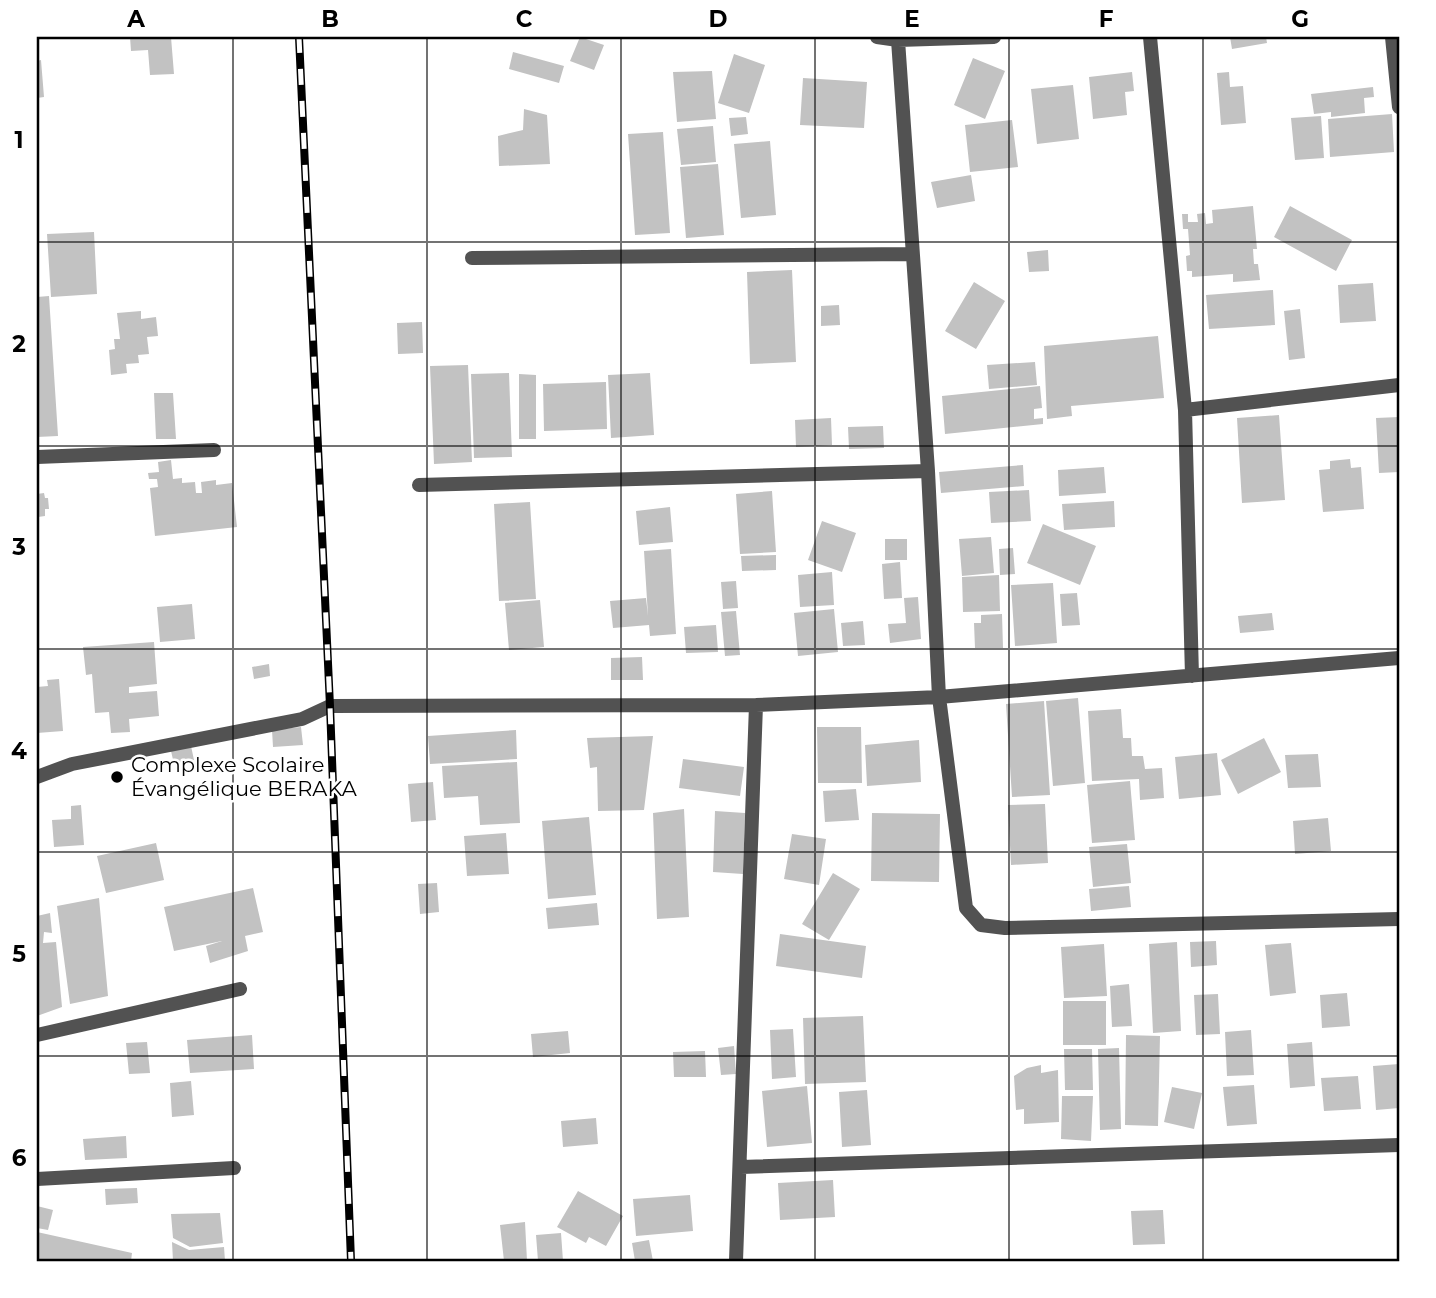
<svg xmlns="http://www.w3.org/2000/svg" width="1436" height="1298" font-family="Montserrat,sans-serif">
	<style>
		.building { fill: #c2c2c2 }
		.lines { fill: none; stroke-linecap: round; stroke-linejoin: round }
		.street { stroke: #525252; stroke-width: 14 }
		.rail-casing { stroke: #000; stroke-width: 8 }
		.rail { stroke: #fff; stroke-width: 5; stroke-dasharray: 16; stroke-linecap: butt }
		.grid { fill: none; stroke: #000; stroke-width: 2; stroke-opacity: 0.55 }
		.poi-dot { fill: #000; stroke: #fff; stroke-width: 2.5 }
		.labels { text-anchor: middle; stroke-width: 5; stroke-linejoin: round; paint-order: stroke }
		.poi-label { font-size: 21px; fill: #000; stroke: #fff; text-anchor: start }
		.neatline { fill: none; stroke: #000; stroke-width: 2.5 }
		.grid-label { font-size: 23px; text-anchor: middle; font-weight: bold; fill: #000 }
	</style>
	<rect width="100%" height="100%" fill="#fff"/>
	<path class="building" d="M130,37H171L174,74L150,75L148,50L131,51Z
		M580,37L604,45L594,70L570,61Z
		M1230,37H1266L1267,43L1232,49Z
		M513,52L564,66L559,83L509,69Z
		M734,54L765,65L749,113L718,103Z
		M973,58L1005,71L985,119L954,105Z
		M41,60L44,97L37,98V61Z
		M712,71L716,119L677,122L673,72Z
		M1132,72L1134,91L1125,92L1127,115L1093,119L1089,77Z
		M1229,72L1230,87L1243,86L1246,123L1221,125L1217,73Z
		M803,78L867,82L864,128L800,125Z
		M1073,85L1079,139L1037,144L1031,89Z
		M1373,87L1374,97L1364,98L1365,113L1331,117V112L1314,114L1311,94Z
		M524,109L547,115L550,164L499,166L498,136L523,130Z
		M1392,114L1394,152L1330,157L1328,119Z
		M1321,116L1324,158L1295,160L1291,118Z
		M746,117L748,134L731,136L729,118Z
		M1012,120L1018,167L970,172L965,125Z
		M713,126L716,162L681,165L677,129Z
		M663,132L670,233L635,235L628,134Z
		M770,141L776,215L741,218L734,144Z
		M718,164L724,235L686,238L680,167Z
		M971,175L975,201L937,208L931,182Z
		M1253,206L1257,249H1253L1254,264H1258L1260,280L1233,282V274L1192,277V271H1187L1186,256L1190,255L1188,229H1183L1182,214H1188V222H1198L1197,214L1205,213L1206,224L1213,223L1212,210Z
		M1290,206L1352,240L1336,271L1274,237Z
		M94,232L97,294L51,297L47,234Z
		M1048,250L1049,271L1029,272L1027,252Z
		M792,270L796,362L750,364L747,272Z
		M974,282L1005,301L976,349L945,331Z
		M1373,283L1376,321L1340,323L1338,285Z
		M1273,290L1275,325L1209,329L1206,295Z
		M49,296L58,436L37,437V297Z
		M839,305L840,325L821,326V306Z
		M1300,309L1305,358L1289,360L1284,311Z
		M141,311V319L156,317L158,336L147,337L149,354L138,355L139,363L126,364L127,373L111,375L109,350L115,349L114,339H120L117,313Z
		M422,322L423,353L398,354L397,323Z
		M1158,336L1164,398L1071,406L1072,416L1047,419L1044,346Z
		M1035,362L1037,385L989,389L987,365Z
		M468,365L472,462L434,464L430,366Z
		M509,373L512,457L474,458L471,374Z
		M650,373L654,435L611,438L608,375Z
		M519,374L536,375V439H519Z
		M606,382L607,429L544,431L543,384Z
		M1040,386L1042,408L1034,409V419L1043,418V424L945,434L942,396Z
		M154,393H173L176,439H156Z
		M1279,415L1285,500L1242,503L1237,418Z
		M1399,417V472L1379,473L1376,418Z
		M831,418L832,445L796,447L795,420Z
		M883,426L884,448L849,449L848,427Z
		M1350,459L1351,468L1361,467L1364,509L1323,512L1319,470L1330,469V461Z
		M171,460L173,479L182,478V483L195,482L196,493H202L201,482L216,480V485L232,483L237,527L155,536L150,488L158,487L157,479H149L148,473L159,472L158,462Z
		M1023,465L1024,486L941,493L939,472Z
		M1104,467L1106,493L1059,496L1058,470Z
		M1029,490L1031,521L991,523L989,492Z
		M772,491L776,552L740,554L736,494Z
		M44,493L45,498H48L49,509H45V516L38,517L37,494Z
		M1114,501L1115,527L1064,530L1062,504Z
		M530,502L536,599L499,601L494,504Z
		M670,507L673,542L639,545L636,511Z
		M822,521L856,533L842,572L808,560Z
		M1043,524L1096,546L1080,585L1027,563Z
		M991,537L994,573L962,576L959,539Z
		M885,539H907V560H885Z
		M1013,548L1015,574L1000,575L999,549Z
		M671,549L676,634L650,636L649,625L613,628L610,601L646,598L648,616L644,551Z
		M776,555V570L742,571L741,556Z
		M900,562L902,598L884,599L882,564Z
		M832,572L834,605L800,607L798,575Z
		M999,575L1000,611L963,612L962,577Z
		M736,581L738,608L723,609L721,582Z
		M1053,583L1057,643L1015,646L1011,585Z
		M1077,593L1080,625L1062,626L1060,594Z
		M918,597L921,639L890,643L888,624L906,623L904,598Z
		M540,600L544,647L509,650L505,603Z
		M192,604L195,639L160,642L157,607Z
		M834,609L838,652L798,656L794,613Z
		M736,611L740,655L725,656L721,612Z
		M1272,613L1274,630L1240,633L1238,616Z
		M1002,614L1003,648H975L974,623H981V615Z
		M863,621L865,645L843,646L841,623Z
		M716,625L718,652L686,653L684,627Z
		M154,642L157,684L129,687V693L157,691L159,716L129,719L130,732L111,733L109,712L95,713L92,674L86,675L83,647Z
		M642,657L643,680H611V658Z
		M269,664L270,676L254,679L252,667Z
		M59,679L63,731L37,733V687L48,686L47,680Z
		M1078,698L1085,783L1053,786L1046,701Z
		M1044,701L1050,795L1012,797L1006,704Z
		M1121,709L1123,738H1131L1132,756H1143L1145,769L1162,768L1164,798L1140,800L1139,779L1092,781L1088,711Z
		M301,727L303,745L273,747L272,730Z
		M817,727H861L862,783H818Z
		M516,730L517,759L430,764L428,736Z
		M653,736L644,810L598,811L597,767L590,768L587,738Z
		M1264,738L1281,772L1238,794L1221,760Z
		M919,740L921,782L867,786L865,745Z
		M191,746L194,760L174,764L171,751Z
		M1217,753L1221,795L1179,799L1175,757Z
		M1318,754L1321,787L1288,788L1285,755Z
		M683,759L744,767L740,796L679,788Z
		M517,762L520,823L480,825L478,796L444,798L442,766Z
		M1130,781L1135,840L1092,843L1087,785Z
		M433,782L436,820L411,822L408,784Z
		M856,789L859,820L825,822L823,791Z
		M1045,804L1048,863L1011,865L1008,805Z
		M81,805L84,845L54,847L52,820L71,819V806Z
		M684,809L689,917L657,919L653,813Z
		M715,811L745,813L743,874L713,872Z
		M872,813L940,814L939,882L871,881Z
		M589,817L596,895L548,899L542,821Z
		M1328,818L1331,851L1295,854L1293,821Z
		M506,833L509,874L467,876L464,836Z
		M792,834L826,839L819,885L784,879Z
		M156,843L164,880L106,893L97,856Z
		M1127,844L1131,883L1093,887L1089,847Z
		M833,873L860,889L829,940L802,924Z
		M437,883L439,912L420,914L418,884Z
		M1129,886L1131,907L1091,911L1089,889Z
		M253,888L263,932L245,936L248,951L210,963L206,946L222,941L174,951L164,907Z
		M99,898L108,996L70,1004L57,906Z
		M597,903L599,925L548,929L546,908Z
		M50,913L52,933L44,932L43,943L56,942L62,1007L37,1016V916Z
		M780,934L866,946L862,978L776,966Z
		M1216,941L1217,965L1191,967L1190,942Z
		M1177,942L1181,1031L1153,1033L1149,944Z
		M1291,943L1296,993L1270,996L1265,945Z
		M1104,944L1107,996L1064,998L1061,947Z
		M1129,984L1132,1026L1112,1027L1110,986Z
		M1347,993L1350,1026L1322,1028L1320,995Z
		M1218,994L1220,1034L1196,1035L1194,995Z
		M1063,1001H1106V1045H1063Z
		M863,1016L866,1082L805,1084L803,1018Z
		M793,1029L796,1077L772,1079L770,1030Z
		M1251,1030L1254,1075L1227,1076L1225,1032Z
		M568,1031L570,1053L533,1057L531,1034Z
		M252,1035L254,1069L190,1073L187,1040Z
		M1126,1035L1160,1036L1158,1126L1125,1125Z
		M147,1042L150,1073L129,1074L126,1043Z
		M1312,1042L1315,1086L1290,1088L1287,1044Z
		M734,1046L736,1074L721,1075L718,1048Z
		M1119,1048L1121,1129L1100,1130L1098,1049Z
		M1064,1049H1092L1093,1090H1065Z
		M705,1051L706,1077H674L673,1052Z
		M1399,1064V1108L1376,1110L1373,1066Z
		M1041,1065V1073L1058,1070L1059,1122L1024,1124V1109L1016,1110L1014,1076L1027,1068Z
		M1358,1076L1361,1109L1324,1111L1321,1078Z
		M191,1081L194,1115L172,1117L170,1083Z
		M1254,1085L1257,1124L1227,1126L1223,1087Z
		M807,1086L812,1143L767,1147L762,1091Z
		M1172,1087L1202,1093L1194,1129L1164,1122Z
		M867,1090L871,1145L842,1147L839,1092Z
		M1062,1096H1093L1091,1141L1061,1139Z
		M596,1118L598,1144L563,1147L561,1121Z
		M126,1136L127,1158L85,1160L83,1139Z
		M833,1180L835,1217L780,1220L778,1183Z
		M137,1188L138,1203L106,1205L105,1189Z
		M578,1191L623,1216L606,1246L589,1237L586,1243L557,1227Z
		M690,1195L693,1231L636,1236L633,1199Z
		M37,1206L53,1210L48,1230L37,1228Z
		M1163,1210L1165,1244L1133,1245L1131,1211Z
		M220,1213L223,1243L190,1247L173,1238L171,1214Z
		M525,1222L527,1261H504L500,1225Z
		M37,1232L132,1253L131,1261H46L37,1259Z
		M561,1233L563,1261H538L536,1235Z
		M649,1240L653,1261H635L632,1243Z
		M172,1242L189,1250L224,1247L225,1261H173Z"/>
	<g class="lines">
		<path class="street" d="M877,37L898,40L994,37
			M1150,37L1185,410L1192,676
			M1392,37L1399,107
			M898,40L928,471L939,697L966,908L981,925L1005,928L1399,919
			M472,258L912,254
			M1185,410L1399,385
			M37,457L214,450
			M419,485L928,471
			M37,777L72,764L302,719L330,706L756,705L939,697L1399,658
			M37,1035L240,989
			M741,1167L1399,1145
			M37,1179L234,1168
			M736,1261L756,705"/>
		<defs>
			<path id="rail" d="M299,37L330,706L351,1261"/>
		</defs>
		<use href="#rail" class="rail-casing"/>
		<use href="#rail" class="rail"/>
	</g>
	<path class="grid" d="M233,37V1261M427,37V1261M621,37V1261M815,37V1261M1009,37V1261M1203,37V1261M37,242H1399M37,446H1399M37,649H1399M37,852H1399M37,1056H1399"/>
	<circle class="poi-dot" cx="117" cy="777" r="7"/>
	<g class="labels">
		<g class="poi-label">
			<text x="131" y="772">Complexe Scolaire<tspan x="131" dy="24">Évangélique BERAKA</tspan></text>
		</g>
	</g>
	<rect width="1436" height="1298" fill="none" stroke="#ffffff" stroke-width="77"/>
	<rect x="38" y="38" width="1360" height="1222" class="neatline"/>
	<g class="grid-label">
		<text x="136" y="27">A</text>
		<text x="330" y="27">B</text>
		<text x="524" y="27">C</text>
		<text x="718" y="27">D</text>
		<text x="912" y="27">E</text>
		<text x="1106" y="27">F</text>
		<text x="1300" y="27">G</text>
		<text x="19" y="148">1</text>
		<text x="19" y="352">2</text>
		<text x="19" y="555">3</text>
		<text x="19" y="759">4</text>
		<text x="19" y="962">5</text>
		<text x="19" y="1166">6</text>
	</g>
</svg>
